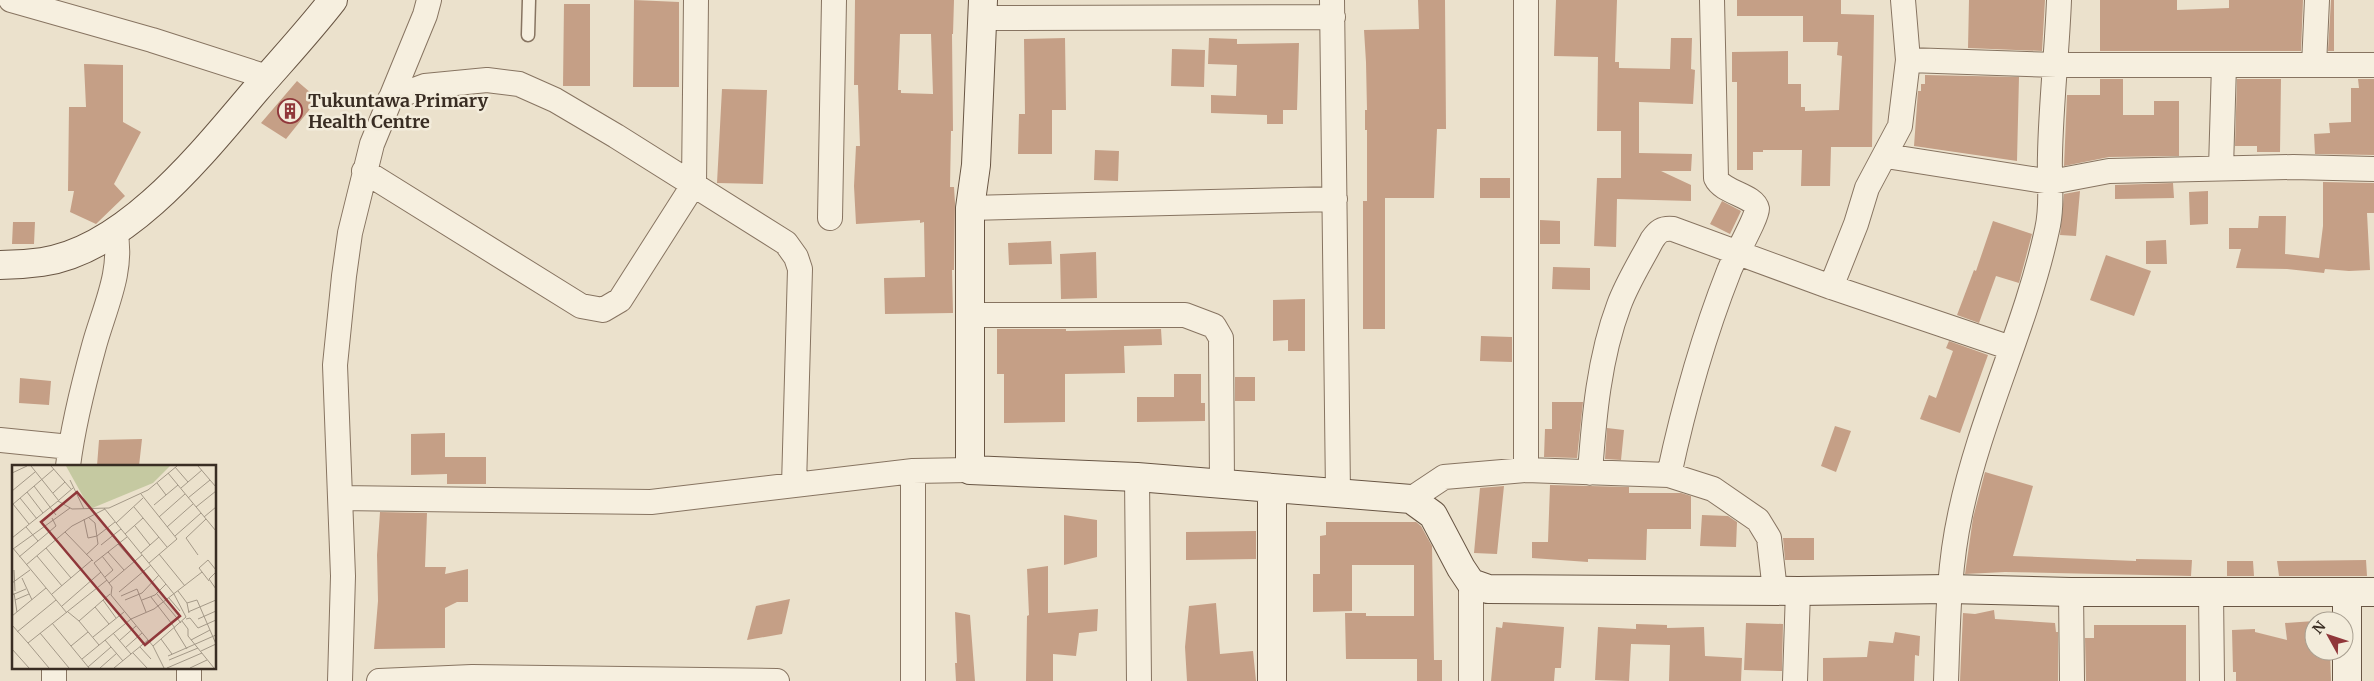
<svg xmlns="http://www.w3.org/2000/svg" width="2374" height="681" font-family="Merriweather,serif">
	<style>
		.building { fill: #c59f86; fill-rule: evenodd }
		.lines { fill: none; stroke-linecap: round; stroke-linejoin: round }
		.lane-casing { stroke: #877461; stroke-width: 15 }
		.street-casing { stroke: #877461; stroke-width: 26 }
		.secondary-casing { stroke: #695644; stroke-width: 30 }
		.lane { stroke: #f6efdf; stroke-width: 12 }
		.street { stroke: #f6efdf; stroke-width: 24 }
		.secondary { stroke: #f6efdf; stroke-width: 28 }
		.labels { text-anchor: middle; stroke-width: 5; stroke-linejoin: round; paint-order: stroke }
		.poi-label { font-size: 18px; font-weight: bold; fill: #392d23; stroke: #f3ecdb; text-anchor: start }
		.inset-road { fill: none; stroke: #a49988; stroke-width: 1 }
		.view { fill: #90373a; fill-opacity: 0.15; stroke: #90373a; stroke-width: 2.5 }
		.inset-edge { fill: none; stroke: #392d23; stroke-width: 2.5 }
	</style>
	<rect width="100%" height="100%" fill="#ebe1cc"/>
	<path class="building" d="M634,0L679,2V87H633Z
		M855,0H954L953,34H952L953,131H951L950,187H954L955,203L954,270H952L953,313L885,314L884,278L925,277L924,222L920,223V220L856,224L854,186L856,146H860L858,85H854ZM900,34H931L933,94L901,93V90H898Z
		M1418,0H1445L1446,129H1437L1434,198H1385V329H1363V201H1367V130H1365V110H1367L1366,62L1364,30L1419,29Z
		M1556,0H1617L1615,62H1619V68L1670,69L1671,38H1692L1691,69L1695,70L1693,104L1639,102V153L1692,154L1691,171H1661L1691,185V201L1617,199L1616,247L1594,246L1597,178H1621V131H1597L1598,57L1554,56Z
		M1737,0H1841V14L1874,15L1872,147H1831L1830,186H1801L1802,150H1763V152H1753V170H1737V82H1732V52L1788,51V84H1801V107H1805V111L1839,110L1842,56L1837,55L1838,42H1803V16H1737Z
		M1969,0H2045L2042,51L1968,48Z
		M2100,0H2177V10L2229,8V0H2303L2301,51H2100Z
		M2331,0H2334V51H2328Z
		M564,4H590V86H563Z
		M1065,38L1066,110H1052V154H1018L1019,114H1025L1024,39Z
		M1209,38L1237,39V44L1299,43L1297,110H1283V124H1267V115L1211,113V95L1236,96L1237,65L1208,64Z
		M1172,49L1205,50L1204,87L1171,86Z
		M84,64L123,65V122L141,132L114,184L125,196L96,224L70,212L74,191H68L69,107H86Z
		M1925,75L2019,77L2017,161L1914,146L1918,91H1921V84H1925Z
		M2100,79H2123V115H2154V101H2179V156L2109,157L2064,166L2067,95H2100Z
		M2237,79H2281L2280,152H2257V146H2235Z
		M2358,79H2374V155L2315,154L2314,134L2330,133L2329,123L2351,122V88H2359Z
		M297,81L318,99L286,139L261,123Z
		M722,89L767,90L763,184L717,183Z
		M1095,150L1119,151L1118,181L1094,180Z
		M1480,178H1510V198H1480Z
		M2323,182L2374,183V213H2367L2370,270L2349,271L2325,269L2324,273L2287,269L2236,268L2241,249H2229V228H2258L2259,216H2286L2285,254L2319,258L2323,226Z
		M2173,183L2174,198L2115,199V185Z
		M2080,191L2076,236L2060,235L2064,194Z
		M2208,191V224L2190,225L2189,192Z
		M1722,201L1741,211L1730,234L1710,224Z
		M1540,220L1560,221V244H1540Z
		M1993,221L2032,234L2019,283L1996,276L1979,323L1957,315L1974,270L1976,271Z
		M13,222H35L34,244H12Z
		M2166,240L2167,264H2146V241Z
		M1051,241L1052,264L1009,265L1008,243Z
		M1096,252L1097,298L1061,299L1060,254Z
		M2106,255L2151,271L2134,316L2090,300Z
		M1553,267L1590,268V290L1552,289Z
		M1305,299V351H1288V340L1273,341V300Z
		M997,329H1066V331L1161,329L1162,345L1124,346L1125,373L1065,374V422L1004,423V374H997Z
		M1481,336L1512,337V362L1480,361Z
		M1949,341L1988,355L1960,433L1920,419L1929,395L1936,398L1953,351L1946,348Z
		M1174,374H1201V403H1205V421L1137,422V397H1174Z
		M1235,377H1255V401H1235Z
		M20,378L51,381L49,405L19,403Z
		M1552,402H1583L1577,458L1544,457L1545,429H1552Z
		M1835,426L1851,431L1836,472L1821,466Z
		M1607,428L1624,430L1621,460L1605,459Z
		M445,433V457H486V484H447V474L411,475V434Z
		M142,439L139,466H97L99,440Z
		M1985,472L2033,486L2013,556L2136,561V559L2192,560L2191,576L2005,572L1965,574L1973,518Z
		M1550,485L1629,487V493H1681L1691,496V529H1647L1646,560L1588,559V562L1532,558V542H1548Z
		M1504,486L1497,554L1474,553L1480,488Z
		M380,512L427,513L425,567H446L445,574L468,569V602H457L445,608V648L374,649L378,601L377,555Z
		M1064,515L1097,520V557L1064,565Z
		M1702,515L1728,516L1737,522L1736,547L1700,546Z
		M1326,522H1416L1421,526L1432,546L1434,660H1442V681H1417V659H1346L1345,613H1366V616H1414V565H1352V611L1313,612V574H1320V536L1326,535Z
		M1256,531V559L1186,560V532Z
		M1783,538H1814V560H1785Z
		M2366,560L2367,576H2279L2277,561Z
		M2227,561H2253L2254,576H2227Z
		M1048,566V613L1098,609L1097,631L1079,633L1076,656L1053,654V681H1026L1027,616L1029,615L1027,569Z
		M790,599L782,634L747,640L756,606Z
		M1216,603L1220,654L1253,651L1256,681H1187L1185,647L1189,606Z
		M1994,610L1995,619L2055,623L2056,632H2058V681H1960L1963,613L1975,614Z
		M955,612L970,615L975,681H956L955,663H957Z
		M2314,621V651H2330L2331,681H2236V672H2233L2232,630L2255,629V632L2287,640L2285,623Z
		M1503,622L1564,627L1561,668H1555L1554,681H1491L1496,627L1502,628Z
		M1746,623L1783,624L1782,671L1744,670Z
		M1636,624L1667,625V628L1704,627L1705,656L1742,658L1741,681H1669L1670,645L1631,644L1629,681L1595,680L1598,627L1636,629Z
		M2094,625H2186V681H2086L2085,638H2094Z
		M1895,632L1920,636L1919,656L1915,655L1914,681H1823V658L1867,657L1869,641L1893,643Z"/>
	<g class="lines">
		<defs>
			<path id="lane" d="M528,35L529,0"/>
			<path id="street" d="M11,0L152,40L267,77
				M1332,0L1338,493
				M1526,0V470
				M982,18L1333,17
				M1908,60L2057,65H2374
				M2314,65L2317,0
				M390,99L425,86L487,80L519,84L555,100L616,136L786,243L796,257L800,269L794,485
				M1886,156L2051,182L2109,171L2293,167L2374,169
				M2221,168L2224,65
				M364,171L581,306L603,310L620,300L694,184L696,0
				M970,208L1335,199
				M830,218L834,0
				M1831,287L1856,224L1867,188L1900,126L1908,60L1903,0
				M970,315H1185L1214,326L1221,338L1222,484
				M0,440L70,447
				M68,466C73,425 83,386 94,346C104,309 124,270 115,231
				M913,471V681
				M1590,473C1594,417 1599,358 1619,305C1627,283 1641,261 1652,240C1658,231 1662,228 1673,229L1831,287L2011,348
				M1669,475C1684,405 1703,337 1729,271C1733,260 1758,215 1757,209C1754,195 1723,193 1716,178L1712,0
				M1137,477L1139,681
				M340,498L651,502L913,471L970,470
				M1411,499L1444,477L1526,470L1669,475L1713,489L1758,520L1769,538L1775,591
				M2071,592L2072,681
				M2211,592L2212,681
				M189,667V681
				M54,681V667
				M340,681L343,576L335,365L344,276L350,233L372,144L425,15L429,0
				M379,681L472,677L777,681
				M1471,681V583
				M1795,681L1798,591
				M1946,681C1948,626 1948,570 1960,515C1980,418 2026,327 2047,230C2053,205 2049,180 2050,155C2051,103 2057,52 2059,0"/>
			<path id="secondary" d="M983,0L976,165L970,208V470L1137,477L1411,499L1433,515L1461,568L1471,583L1488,589L1798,591L1949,589L2071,592H2374
				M0,265C14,265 28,264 42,262C127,250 204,151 256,90C282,60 309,31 333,0
				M1272,681V488
				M2347,681V592"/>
		</defs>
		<use href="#lane" class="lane-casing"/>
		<use href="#street" class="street-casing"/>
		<use href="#secondary" class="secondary-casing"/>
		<use href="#lane" class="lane"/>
		<use href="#street" class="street"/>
		<use href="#secondary" class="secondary"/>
	</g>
	<defs>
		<symbol id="building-ring" viewBox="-11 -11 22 22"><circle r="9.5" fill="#f3ecdb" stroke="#90373a" stroke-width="1.5"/><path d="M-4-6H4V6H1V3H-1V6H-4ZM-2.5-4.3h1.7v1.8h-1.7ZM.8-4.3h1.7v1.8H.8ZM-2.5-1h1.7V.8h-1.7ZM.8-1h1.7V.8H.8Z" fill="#90373a"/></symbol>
	</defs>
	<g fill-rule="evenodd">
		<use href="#building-ring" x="276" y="97" width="28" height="28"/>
	</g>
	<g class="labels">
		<g class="poi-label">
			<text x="308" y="107">Tukuntawa Primary<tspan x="308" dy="21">Health Centre</tspan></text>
		</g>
	</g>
	<g transform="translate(12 465)">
		<rect width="204" height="204" fill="#ebe1cc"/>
		<path d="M54,1H158L141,18L78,44Z" fill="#c5c9a1"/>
		<path class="inset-road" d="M19,1L47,36M39,1L59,24M186,1L204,22M163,2L176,17M0,8L15,1M156,8L204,66M58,15L72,44M145,18L154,30M22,21L44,50M169,23L190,5M0,26L23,7M15,27L31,48M41,28L53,17M129,29L165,74L137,98M8,33L25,54M176,33L198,15M47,35L61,23M1,39L17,59M0,40L42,4M142,40L166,20M122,42L155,82M184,42L204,26M92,43L162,129L174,152L141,181M147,52L173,29M192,52L204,42M72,54L76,73L85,71L103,57M104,58L131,33M123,61L138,80M14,62L26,76M155,62L181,39M53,67L81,96M113,69L131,53M163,71L189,48M115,72L82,98L100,122L99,130L141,181L152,203M0,73L46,36L60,44L97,43L136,25L165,1M44,75L69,105M106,79L122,97M89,80L109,64M0,82L55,148M34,83L59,113M1,84L58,43M96,87L112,105M129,88L147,72M147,89L173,121M74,90L86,79L83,58L76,52M186,90L174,73L194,54M25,91L50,121M90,91L101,105L93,112M7,92L44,61L40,53M14,100L60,61L93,44M2,105L3,126M204,107L197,114L204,124M10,113L20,135M197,116L187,103L196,95L204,105M0,118L18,105M97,118L130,90M166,126L175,138L177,148M107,127L139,100M2,128L5,147M40,129L80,95M145,129L169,158M0,130L14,124M109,131L125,124L134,147M139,132L163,163M157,133L168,146M3,135L17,129M91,135L104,153M113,135L130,128L147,110M130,135L143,130L154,119M175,138L185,135L204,179M50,141L89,107M83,142L97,159M56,147L67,156L98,129M176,147L204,135M0,151L34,123M174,154L178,153L186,163L204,155M186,154L204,146M67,156L87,180M170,156L176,164V171L202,203M40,158L77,203M0,160L16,178M162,163L175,184M5,167L44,135M28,168L57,203M101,168L119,189M81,172L112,147M149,174L160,189M93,175L111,196M179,175L198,165M107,176L124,161M59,181L76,167M128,182L139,194M113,183L130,168M0,184L17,203M189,186L204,179M121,188L135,203M156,191L204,170M70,194L119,154L142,144L190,107M157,195L186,183M76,202L99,182M37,203L16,178L95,115M88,203L105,188M102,203L136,175M155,203L190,188M178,203L195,195"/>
		<path class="view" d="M65,27L168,151L133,180L29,57Z"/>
		<rect width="204" height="204" class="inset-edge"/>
	</g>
	<g transform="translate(2329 636) rotate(310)"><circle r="24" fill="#f3ecdb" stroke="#a9a091"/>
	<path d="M0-4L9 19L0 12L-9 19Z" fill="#90373a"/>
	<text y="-8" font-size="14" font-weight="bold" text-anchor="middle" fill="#392d23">N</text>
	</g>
</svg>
